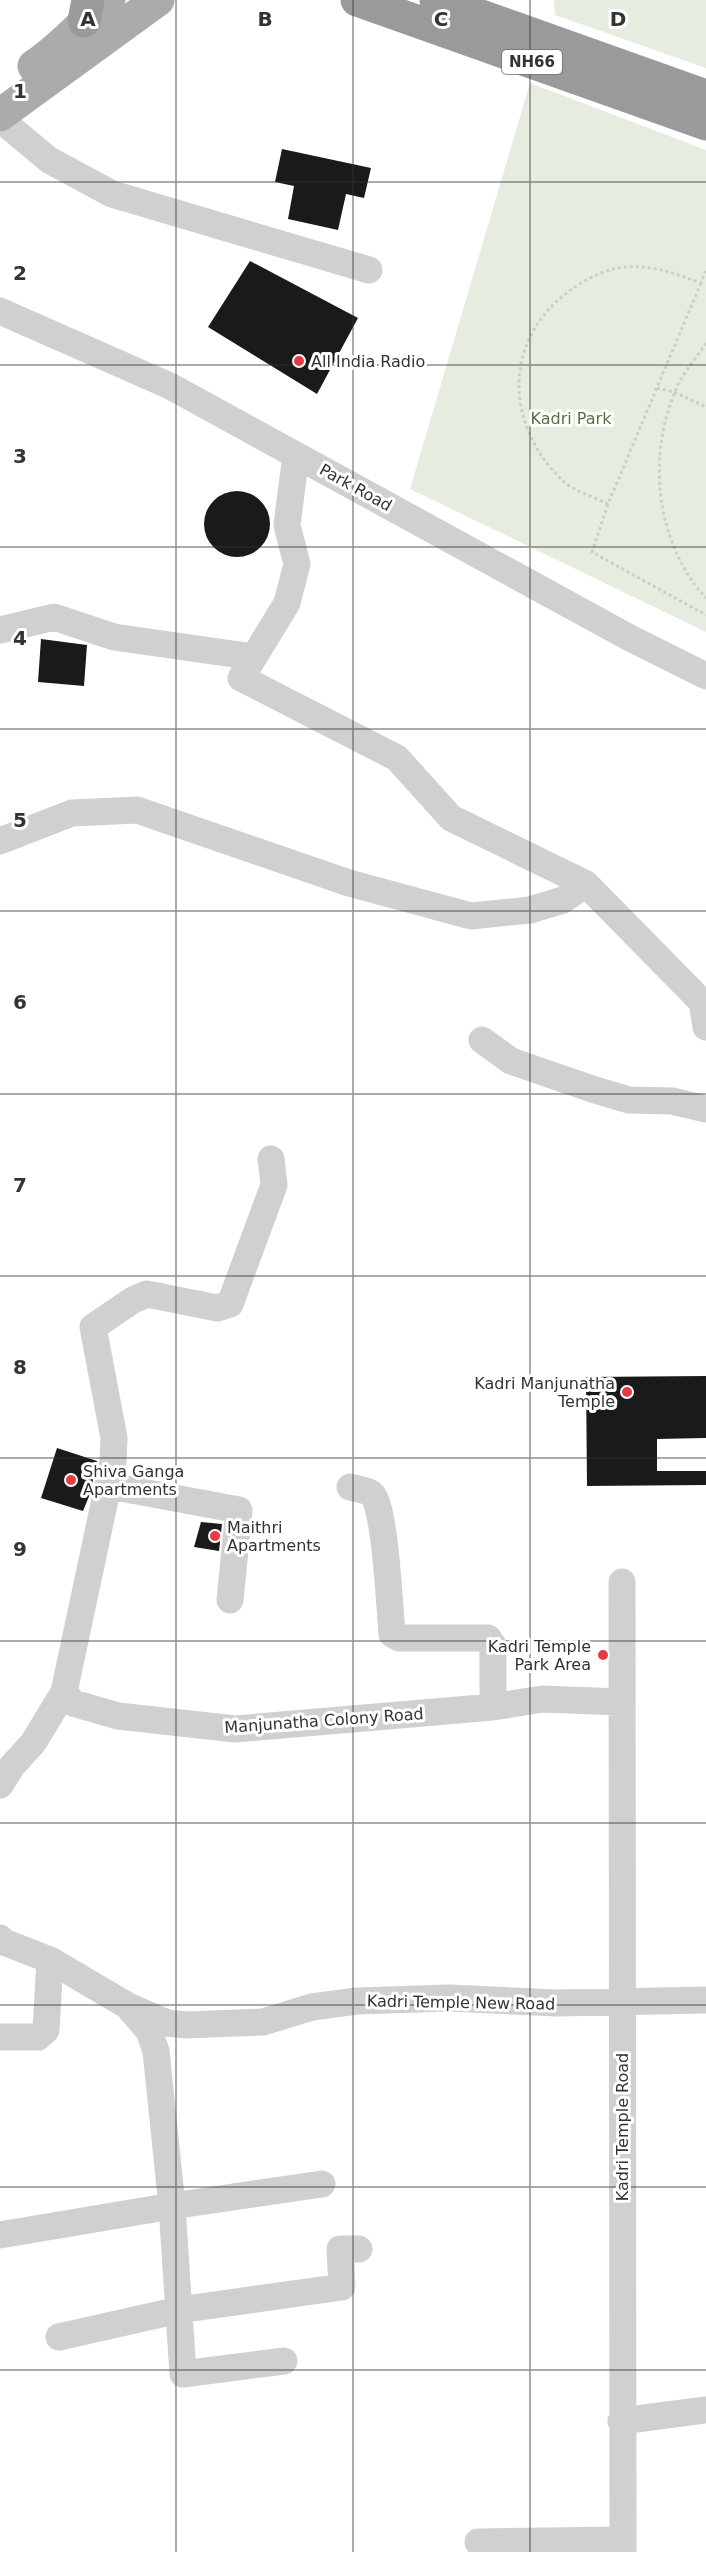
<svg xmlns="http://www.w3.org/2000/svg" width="706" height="2552" font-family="'DejaVu Sans',sans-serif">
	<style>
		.green { fill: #e6ecdf }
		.building { fill: #1a1a1a }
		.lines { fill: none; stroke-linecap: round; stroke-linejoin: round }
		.path { stroke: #cdcdcd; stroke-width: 3; stroke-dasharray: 3 3; stroke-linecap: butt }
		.minor { stroke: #d0d0d0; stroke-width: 27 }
		.major { stroke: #ababab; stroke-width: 33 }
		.highway { stroke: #9a9a9a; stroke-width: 33 }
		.grid { fill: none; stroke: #333; stroke-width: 1.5; stroke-opacity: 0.55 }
		.poi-dot { fill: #e63946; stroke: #fff; stroke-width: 2 }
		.labels { text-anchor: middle; stroke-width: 6; stroke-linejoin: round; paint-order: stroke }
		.shield { fill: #fff; stroke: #707070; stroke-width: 1.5 }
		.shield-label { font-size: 15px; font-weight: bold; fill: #333 }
		.poi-label { font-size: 16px; fill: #333; stroke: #fff; text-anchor: start }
		.park-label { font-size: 16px; fill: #56703f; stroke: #fff }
		.street-label { font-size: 16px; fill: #333; stroke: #fff }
		.grid-label { font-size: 20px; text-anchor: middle; font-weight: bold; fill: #333; stroke: #fff; stroke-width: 6; stroke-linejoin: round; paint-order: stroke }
	</style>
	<rect width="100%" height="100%" fill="#fff"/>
	<path class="green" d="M554,0H706V68L555,15Z
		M530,83L706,150V632L410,489Z"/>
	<path class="building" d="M282,149L371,168L364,198L346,194L338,230L288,219L294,186L275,182Z
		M250,261L358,318L317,394L208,327Z
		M204 524a33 33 0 1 1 66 0a33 33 0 1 1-66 0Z
		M41,639L87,645L84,686L38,682Z
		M706,1376V1438L657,1439V1471H706V1485L587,1486L586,1377Z
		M57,1448L97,1461L90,1494L83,1511L41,1498Z
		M201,1522L222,1524L219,1551L194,1547Z"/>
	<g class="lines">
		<path class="path" d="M701,283L608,504L592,552L706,615
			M706,343C696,359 680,376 674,394C647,461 657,545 706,598
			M657,388L674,392L706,407
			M608,504C594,497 574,491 563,481C505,426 502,341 568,292C584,280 606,268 626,267C654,265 676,274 701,283L706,271"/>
		<path class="minor" d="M0,119L49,160L112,194L369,270
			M0,311L170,386L628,637L706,676
			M296,455L287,525L297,564L287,603L241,678L397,758L451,818L586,884L702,1002L706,1027
			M0,630L54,617L114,637L254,657
			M0,841L72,813L137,810L349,883L471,916L530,910L563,900L586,884
			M482,1040L511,1061L595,1090L629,1100L672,1101L706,1109
			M271,1159L274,1185L230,1304L217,1308L147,1294L133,1300L93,1327L114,1438L113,1462L64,1692L73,1703L118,1716L235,1729L493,1707L542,1699L621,1702
			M110,1486L239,1510L230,1600
			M350,1487C356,1489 367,1490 372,1494C385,1505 390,1612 392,1634L399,1638H488L493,1645V1707
			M622,1582L623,2552
			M0,1785L12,1766L33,1743L64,1692
			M0,1938L4,1942L50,1960L128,2006L167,2023L186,2025L263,2022L312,2007L357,2001L449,1998L557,2003L706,2000
			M130,2009L149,2031L156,2051L172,2206L183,2374L284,2361
			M0,2037H38L46,2030L50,1960
			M0,2235L172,2206L322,2184
			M59,2337L179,2310L342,2287L340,2249H359
			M621,2421L706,2410
			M478,2542L623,2540"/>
		<path class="major" d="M34,66C62,48 84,21 109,0
			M0,115L158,0"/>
		<path class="highway" d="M357,0L706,124
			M436,0L706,96
			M84,21L88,0"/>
	</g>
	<path class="grid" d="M176,0V2552M353,0V2552M530,0V2552M0,182H706M0,365H706M0,547H706M0,729H706M0,911H706M0,1094H706M0,1276H706M0,1458H706M0,1641H706M0,1823H706M0,2005H706M0,2187H706M0,2370H706"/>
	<g class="poi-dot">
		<circle cx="299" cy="361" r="6"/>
		<circle cx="627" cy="1392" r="6"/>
		<circle cx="71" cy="1480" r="6"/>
		<circle cx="215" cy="1536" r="6"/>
		<circle cx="603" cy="1655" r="6"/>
	</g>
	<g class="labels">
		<rect class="shield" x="502" y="50" width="60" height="24" rx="4.5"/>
		<g class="shield-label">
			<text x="532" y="67">NH66</text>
		</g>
		<g class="poi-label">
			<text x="311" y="367">All India Radio</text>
			<text x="615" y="1389" text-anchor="end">Kadri Manjunatha<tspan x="615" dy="18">Temple</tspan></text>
			<text x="83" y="1477">Shiva Ganga<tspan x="83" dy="18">Apartments</tspan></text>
			<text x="227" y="1533">Maithri<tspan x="227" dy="18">Apartments</tspan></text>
			<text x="591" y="1652" text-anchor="end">Kadri Temple<tspan x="591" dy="18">Park Area</tspan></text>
		</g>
		<g class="park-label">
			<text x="571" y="424">Kadri Park</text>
		</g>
		<g class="street-label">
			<text transform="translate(356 487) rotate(29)" y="6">Park Road</text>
			<text transform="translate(324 1720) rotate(-4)" y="6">Manjunatha Colony Road</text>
			<text transform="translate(461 2002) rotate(1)" y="6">Kadri Temple New Road</text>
			<text transform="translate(622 2127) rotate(-90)" y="6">Kadri Temple Road</text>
		</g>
	</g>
	<g class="grid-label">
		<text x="88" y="26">A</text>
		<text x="265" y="26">B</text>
		<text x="441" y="26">C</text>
		<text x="618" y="26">D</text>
		<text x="20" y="98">1</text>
		<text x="20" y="280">2</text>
		<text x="20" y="463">3</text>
		<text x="20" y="645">4</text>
		<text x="20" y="827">5</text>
		<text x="20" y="1009">6</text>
		<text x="20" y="1192">7</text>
		<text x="20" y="1374">8</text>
		<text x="20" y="1556">9</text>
	</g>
</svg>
